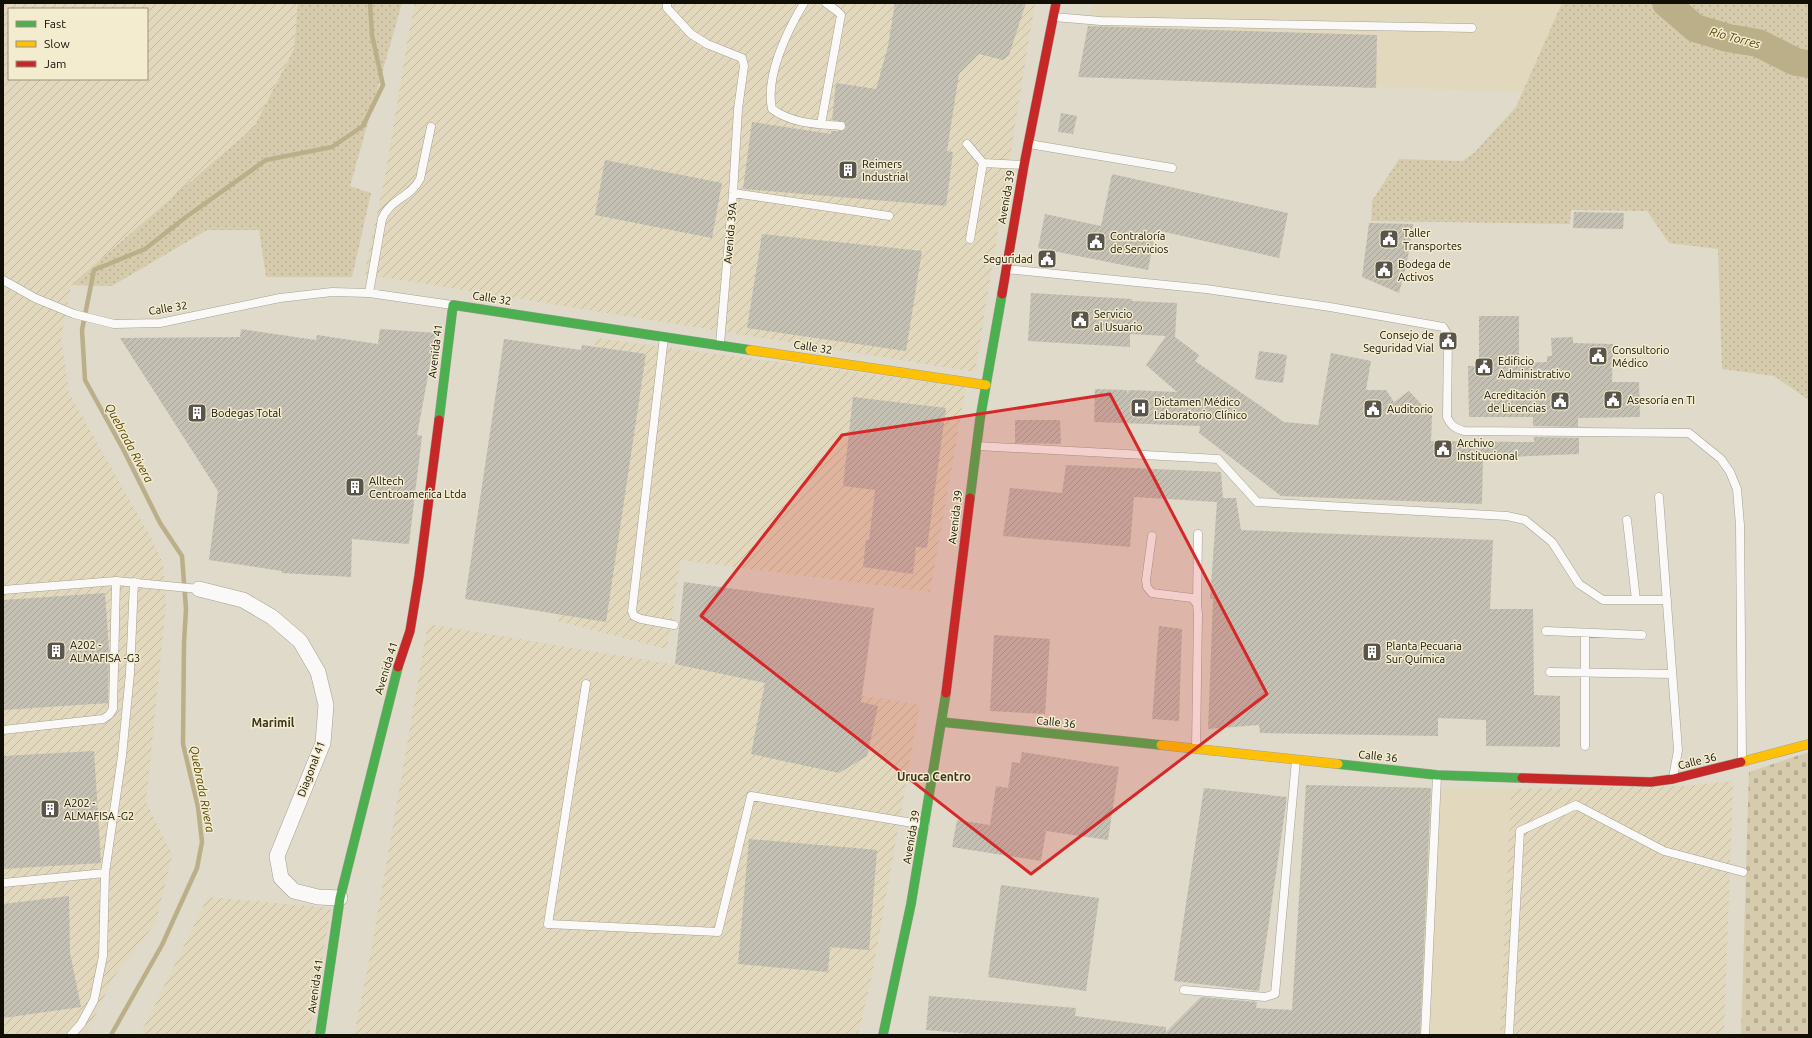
<svg xmlns="http://www.w3.org/2000/svg" width="1812" height="1038" font-family="Ubuntu,sans-serif">
	<style>
		.built { fill: #e1d8bd }
		.industrial { fill: url(#industrial-furrows); fill-rule: evenodd }
		.grass { fill: url(#grass-dots) }
		.cemetery { fill: url(#cemetery-stones) }
		.lines { fill: none; stroke-linecap: round; stroke-linejoin: round }
		.stream { stroke: #bbaf89; stroke-width: 4.5 }
		.river { stroke: #bbaf89; stroke-width: 28 }
		.building { fill: url(#building-hatch) }
		.lane-casing { stroke: #a4a094; stroke-width: 9 }
		.street-casing { stroke: #a4a094; stroke-width: 16 }
		.fast-casing { stroke: #a4a094; stroke-width: 10 }
		.slow-casing { stroke: #a4a094; stroke-width: 10 }
		.jam-casing { stroke: #a4a094; stroke-width: 10 }
		.lane { stroke: #faf9f7; stroke-width: 8 }
		.street { stroke: #faf9f7; stroke-width: 15 }
		.fast { stroke: #4caf50; stroke-width: 9 }
		.slow { stroke: #ffc107; stroke-width: 9 }
		.jam { stroke: #c62828; stroke-width: 9 }
		.marked { fill: #d62828; fill-opacity: 0.2; stroke: #d62828; stroke-width: 3; stroke-linejoin: round }
		.labels { text-anchor: middle; stroke-width: 3; stroke-linejoin: round; paint-order: stroke }
		.poi-label { font-size: 11px; fill: #110e05; stroke: #f4eccf; text-anchor: start }
		.street-label { font-size: 11px; fill: #110e05; stroke: #f4eccf }
		.water-label { font-size: 12px; font-style: italic; fill: #554506; stroke: #f4eccf }
		.neighbourhood-label { font-size: 12px; font-weight: bold; fill: #3c341d; stroke: #f4eccf }
	</style>
	<defs>
		<pattern id="industrial-furrows" width="10" height="10" patternUnits="userSpaceOnUse"><rect width="10" height="10" fill="#e1d8bd"/><path d="M-1 1l2-2M0 10L10 0M9 11l2-2" fill="none" stroke="#c0b8a1"/></pattern>
		<pattern id="grass-dots" width="8" height="8" patternUnits="userSpaceOnUse"><rect width="8" height="8" fill="#d6ccad"/><path d="M2 2h.1M6 6h.1" fill="none" stroke="#b7ae93" stroke-width="1.8" stroke-linecap="round"/></pattern>
		<pattern id="cemetery-stones" width="16" height="16" patternUnits="userSpaceOnUse"><rect width="16" height="16" fill="#d6ccad"/><path d="M2 7V4a2 2 0 0 1 4 0v3zM10 15v-3a2 2 0 0 1 4 0v3z" fill="#b7ae93"/></pattern>
		<pattern id="building-hatch" width="6" height="6" patternUnits="userSpaceOnUse"><rect width="6" height="6" fill="#c4c0b3"/><path d="M-1 1l2-2M0 6l6-6M5 7l2-2" fill="none" stroke="#a7a498"/></pattern>
	</defs>
	<rect width="100%" height="100%" fill="#dfdaca"/>
	<path class="built" d="M1093,3H1562L1523,92L1078,77Z
		M1360,787L1511,789L1500,1035H1350Z"/>
	<path class="industrial" d="M3,3H298L294,48L254,127L71,285L61,338L69,393L151,538L163,563L166,604L146,802L172,855L156,922L113,978L86,1035H3ZM9,9H147V79H9Z
		M415,3H1035L975,372L364,274L385,177L407,43Z
		M596,338L966,387L930,592L681,560L667,649L558,621Z
		M428,624L920,705L872,975L858,1035H354L372,946Z
		M1733,781L1724,1035H1500L1511,789L1684,786Z
		M208,897L331,908L309,1035H140Z"/>
	<path class="grass" d="M298,3H402L350,186L371,193L352,277H266L259,230H207L112,286L71,285L254,127L294,49Z
		M1562,3H1809V48L1778,69L1809,76V400L1774,376L1722,369L1718,249L1669,243L1647,211L1571,210L1570,224L1371,221L1372,201L1399,159L1462,161L1474,153L1516,107Z"/>
	<path class="cemetery" d="M1809,752V1035H1741L1749,772Z"/>
	<g class="lines">
		<path class="stream" d="M111,1035L162,945L197,868L202,842L198,807L183,744L184,643L186,609L182,556L160,523L123,449L85,380L82,330L94,270L145,249L186,217L266,160L332,147L363,126L383,85L372,35L370,3"/>
		<path class="river" d="M1666,3L1695,28L1728,38L1758,43L1796,62L1809,64"/>
	</g>
	<path class="building" d="M895,3H1026L1009,55L1003,60L979,54L959,74L947,151L953,152L946,206L743,189L752,122L831,134V131H841L845,129L846,126L844,122L832,120L836,83L876,89L888,46Z
		M1088,26L1377,35L1376,88L1078,77Z
		M1061,113L1077,116L1073,134L1058,132Z
		M605,160L722,183L712,238L595,215Z
		M1112,174L1288,213L1279,258L1156,230L1148,270L1038,248L1045,214L1101,226Z
		M1574,212L1624,213L1623,229L1573,228Z
		M1369,223L1413,224L1407,262L1399,293L1362,277Z
		M762,234L922,251L906,351L747,328Z
		M1031,293L1132,299V301L1177,303L1175,337L1199,355L1195,361L1284,422L1318,425L1331,353L1371,361L1366,390H1386L1394,402L1409,391L1432,416L1431,441L1534,442V437L1579,438V454L1483,458L1482,504L1281,496L1199,433L1200,426L1094,422L1095,389L1127,390V394L1129,390L1177,392L1146,365L1166,336L1130,334V347L1028,341Z
		M1479,316H1519V363L1547,362V356H1552L1551,338L1573,337V343L1613,344L1612,382H1639L1640,417L1578,418V427L1533,426V417H1469L1468,366H1479Z
		M241,329L316,340L317,335L378,344L380,329L436,333L417,435L422,436L409,544L352,539L351,577L282,573V571L209,560L218,491L120,338L240,337Z
		M504,339L581,350L582,345L646,354L606,622L465,599Z
		M1259,351L1287,355L1283,383L1255,379Z
		M853,397L946,408L927,548L916,547L913,574L863,567L866,540H869L875,490L843,486Z
		M1015,420H1060L1061,444L1015,443Z
		M1066,465L1221,472L1223,498H1236L1241,530L1493,540L1490,609H1533L1534,695L1560,696V747L1486,746V720L1438,718V736L1260,733L1259,725L1208,729L1213,599H1210L1217,502L1134,497L1130,547L1003,536L1010,488L1062,493Z
		M684,582L874,608L861,702L878,706L867,756L839,773L751,754L765,683L675,664Z
		M105,593L109,651L108,703L3,710V600Z
		M1159,626L1182,629L1179,721L1152,719Z
		M994,635L1050,639L1045,714L990,711Z
		M94,751L101,863L3,869V756Z
		M1022,752L1119,767L1108,840L1046,831L1041,861L952,847L957,820L990,825L996,786L1008,788L1012,762L1020,763Z
		M1306,785L1431,788L1420,1035H984L926,1030L929,996L1076,1008L1075,1016L1166,1027V1032L1201,997L1257,1002L1256,1008L1292,1010Z
		M1204,788L1287,797L1259,991L1174,981Z
		M749,839L877,850L869,950L830,947L828,972L738,964Z
		M1001,885L1099,898L1086,991L988,977Z
		M69,896L70,953L81,1007L3,1018V904Z"/>
	<g class="lines">
		<defs>
			<path id="lane" d="M667,3V8L691,34L707,44L742,58L744,66L738,109L733,193L720,344
				M804,3C787,31 765,76 772,109C793,124 817,124 841,126
				M1054,17L1101,21L1472,28
				M821,124L841,15L837,11L826,3
				M967,144L983,163
				M1029,144L1172,168
				M733,193L889,216
				M970,239L983,163L1024,165
				M1006,269L1206,289L1330,307L1443,327L1448,335L1447,417C1451,426 1455,428 1464,431L1689,433L1721,459L1730,472L1737,489L1740,525L1742,761
				M3,280L35,298L74,314L114,324L160,323L280,298L332,292L369,293L452,305
				M369,293L382,219C389,200 411,197 420,179L431,127
				M664,337L632,611L634,616L641,619L674,625
				M977,446L1218,459L1257,502L1507,516L1525,520L1552,542L1579,584L1603,600H1667
				M1659,497L1678,750L1673,778
				M1627,520L1636,600
				M1152,536L1146,580L1147,587L1152,593L1192,598L1197,604L1198,614L1196,748
				M3,590L116,581L199,589
				M1197,604L1198,534
				M1546,631L1642,635
				M1585,633V746
				M1550,672L1672,674
				M586,684L548,924L718,932L751,796L925,825
				M3,730L103,719L109,715L113,709L116,581
				M3,883L105,873
				M1184,990L1265,997L1275,994L1296,760
				M71,1035L81,1024L94,1000L103,956L105,873L122,756L130,673L134,582
				M1425,1035L1437,776
				M1509,1035L1520,831L1576,805L1664,851L1743,872"/>
			<path id="street" d="M199,589L243,600L272,617L300,641L318,672L326,705L323,743L277,856L281,878L294,891L318,897L340,898"/>
			<path id="fast" d="M439,420L453,305L750,350
				M970,498L980,419L1002,294
				M942,722L1161,745
				M1338,764L1437,775L1522,778
				M320,1035L340,898L398,667
				M883,1035L911,904L946,693"/>
			<path id="slow" d="M750,350L986,385
				M1161,745L1338,764
				M1741,762L1809,744"/>
			<path id="jam" d="M1002,294L1024,165L1056,3
				M398,667L410,631L419,576L439,420
				M946,693L970,498
				M1522,778L1651,782L1673,779L1741,762"/>
		</defs>
		<use href="#lane" class="lane-casing"/>
		<use href="#street" class="street-casing"/>
		<use href="#fast" class="fast-casing"/>
		<use href="#slow" class="slow-casing"/>
		<use href="#jam" class="jam-casing"/>
		<use href="#lane" class="lane"/>
		<use href="#street" class="street"/>
		<use href="#fast" class="fast"/>
		<use href="#slow" class="slow"/>
		<use href="#jam" class="jam"/>
	</g>
	<path class="marked" d="M1110,394L1267,694L1031,874L701,616L842,435Z"/>
	<defs>
		<symbol id="building-square" viewBox="-11 -11 22 22"><rect x="-9" y="-9" width="18" height="18" rx="4" fill="#59554a" stroke="#f4eccf"/><path d="M-4-6H4V6H1V3H-1V6H-4ZM-2.5-4.3h1.7v1.8h-1.7ZM.8-4.3h1.7v1.8H.8ZM-2.5-1h1.7V.8h-1.7ZM.8-1h1.7V.8H.8Z" fill="#fff"/></symbol>
		<symbol id="civic-square" viewBox="-11 -11 22 22"><rect x="-9" y="-9" width="18" height="18" rx="4" fill="#59554a" stroke="#f4eccf"/><path d="M-.6-6.5H3V-4.5H.6V-3L4-1V1h2V6H-6V1h2V-1L-.6-3ZM-1.2 2.5V6h2.4V2.5Z" fill="#fff"/></symbol>
		<symbol id="hospital-square" viewBox="-11 -11 22 22"><rect x="-9" y="-9" width="18" height="18" rx="4" fill="#59554a" stroke="#f4eccf"/><path d="M-5-5h3v3.5h4V-5h3V5h-3V1.5h-4V5h-3Z" fill="#fff"/></symbol>
	</defs>
	<g fill-rule="evenodd">
		<use href="#building-square" x="837" y="159" width="22" height="22"/>
		<use href="#civic-square" x="1378" y="228" width="22" height="22"/>
		<use href="#civic-square" x="1085" y="231" width="22" height="22"/>
		<use href="#civic-square" x="1036" y="248" width="22" height="22"/>
		<use href="#civic-square" x="1373" y="259" width="22" height="22"/>
		<use href="#civic-square" x="1069" y="309" width="22" height="22"/>
		<use href="#civic-square" x="1437" y="330" width="22" height="22"/>
		<use href="#civic-square" x="1587" y="345" width="22" height="22"/>
		<use href="#civic-square" x="1473" y="356" width="22" height="22"/>
		<use href="#civic-square" x="1602" y="389" width="22" height="22"/>
		<use href="#civic-square" x="1549" y="390" width="22" height="22"/>
		<use href="#hospital-square" x="1129" y="397" width="22" height="22"/>
		<use href="#civic-square" x="1362" y="398" width="22" height="22"/>
		<use href="#building-square" x="186" y="402" width="22" height="22"/>
		<use href="#civic-square" x="1432" y="438" width="22" height="22"/>
		<use href="#building-square" x="344" y="476" width="22" height="22"/>
		<use href="#building-square" x="45" y="640" width="22" height="22"/>
		<use href="#building-square" x="1361" y="641" width="22" height="22"/>
		<use href="#building-square" x="39" y="798" width="22" height="22"/>
	</g>
	<g class="labels">
		<g class="poi-label">
			<text x="862" y="168">Reimers<tspan x="862" dy="13">Industrial</tspan></text>
			<text x="1403" y="237">Taller<tspan x="1403" dy="13">Transportes</tspan></text>
			<text x="1110" y="240">Contraloría<tspan x="1110" dy="13">de Servicios</tspan></text>
			<text x="1033" y="263" text-anchor="end">Seguridad</text>
			<text x="1398" y="268">Bodega de<tspan x="1398" dy="13">Activos</tspan></text>
			<text x="1094" y="318">Servicio<tspan x="1094" dy="13">al Usuario</tspan></text>
			<text x="1434" y="339" text-anchor="end">Consejo de<tspan x="1434" dy="13">Seguridad Vial</tspan></text>
			<text x="1612" y="354">Consultorio<tspan x="1612" dy="13">Médico</tspan></text>
			<text x="1498" y="365">Edificio<tspan x="1498" dy="13">Administrativo</tspan></text>
			<text x="1546" y="399" text-anchor="end">Acreditación<tspan x="1546" dy="13">de Licencias</tspan></text>
			<text x="1627" y="404">Asesoría en TI</text>
			<text x="1154" y="406">Dictamen Médico<tspan x="1154" dy="13">Laboratorio Clínico</tspan></text>
			<text x="1387" y="413">Auditorio</text>
			<text x="211" y="417">Bodegas Total</text>
			<text x="1457" y="447">Archivo<tspan x="1457" dy="13">Institucional</tspan></text>
			<text x="369" y="485">Alltech<tspan x="369" dy="13">Centroamerica Ltda</tspan></text>
			<text x="70" y="649">A202 -<tspan x="70" dy="13">ALMAFISA -G3</tspan></text>
			<text x="1386" y="650">Planta Pecuaria<tspan x="1386" dy="13">Sur Química</tspan></text>
			<text x="64" y="807">A202 -<tspan x="64" dy="13">ALMAFISA -G2</tspan></text>
		</g>
		<g class="street-label">
			<text transform="translate(1006 197) rotate(-80)" y="4">Avenida 39</text>
			<text transform="translate(730 233) rotate(-85)" y="4">Avenida 39A</text>
			<text transform="translate(492 298) rotate(9)" y="4">Calle 32</text>
			<text transform="translate(168 308) rotate(-9)" y="4">Calle 32</text>
			<text transform="translate(813 347) rotate(9)" y="4">Calle 32</text>
			<text transform="translate(435 351) rotate(-83)" y="4">Avenida 41</text>
			<text transform="translate(955 517) rotate(-83)" y="4">Avenida 39</text>
			<text transform="translate(386 668) rotate(-73)" y="4">Avenida 41</text>
			<text transform="translate(1056 722) rotate(6)" y="4">Calle 36</text>
			<text transform="translate(1378 756) rotate(6)" y="4">Calle 36</text>
			<text transform="translate(1697 761) rotate(-14)" y="4">Calle 36</text>
			<text transform="translate(311 769) rotate(-69)" y="4">Diagonal 41</text>
			<text transform="translate(911 837) rotate(-80)" y="4">Avenida 39</text>
			<text transform="translate(315 986) rotate(-82)" y="4">Avenida 41</text>
		</g>
		<g class="water-label">
			<text transform="translate(1735 38) rotate(15)" y="4">Río Torres</text>
			<text transform="translate(129 443) rotate(62)" y="4">Quebrada Rivera</text>
			<text transform="translate(202 789) rotate(79)" y="4">Quebrada Rivera</text>
		</g>
		<g class="neighbourhood-label">
			<text x="273" y="727">Marimil</text>
			<text x="934" y="781">Uruca Centro</text>
		</g>
	</g>
	<rect width="1812" height="1038" fill="none" stroke="#110e05" stroke-width="8"/>
	<rect x="8" y="8" width="140" height="72" fill="#f4eccf" stroke="#99937e"/>
	<rect x="16" y="21" width="20" height="6" fill="#4caf50" stroke="#99937e"/>
	<text x="44" y="28" font-size="12" fill="#110e05">Fast</text>
	<rect x="16" y="41" width="20" height="6" fill="#ffc107" stroke="#99937e"/>
	<text x="44" y="48" font-size="12" fill="#110e05">Slow</text>
	<rect x="16" y="61" width="20" height="6" fill="#c62828" stroke="#99937e"/>
	<text x="44" y="68" font-size="12" fill="#110e05">Jam</text>
</svg>
